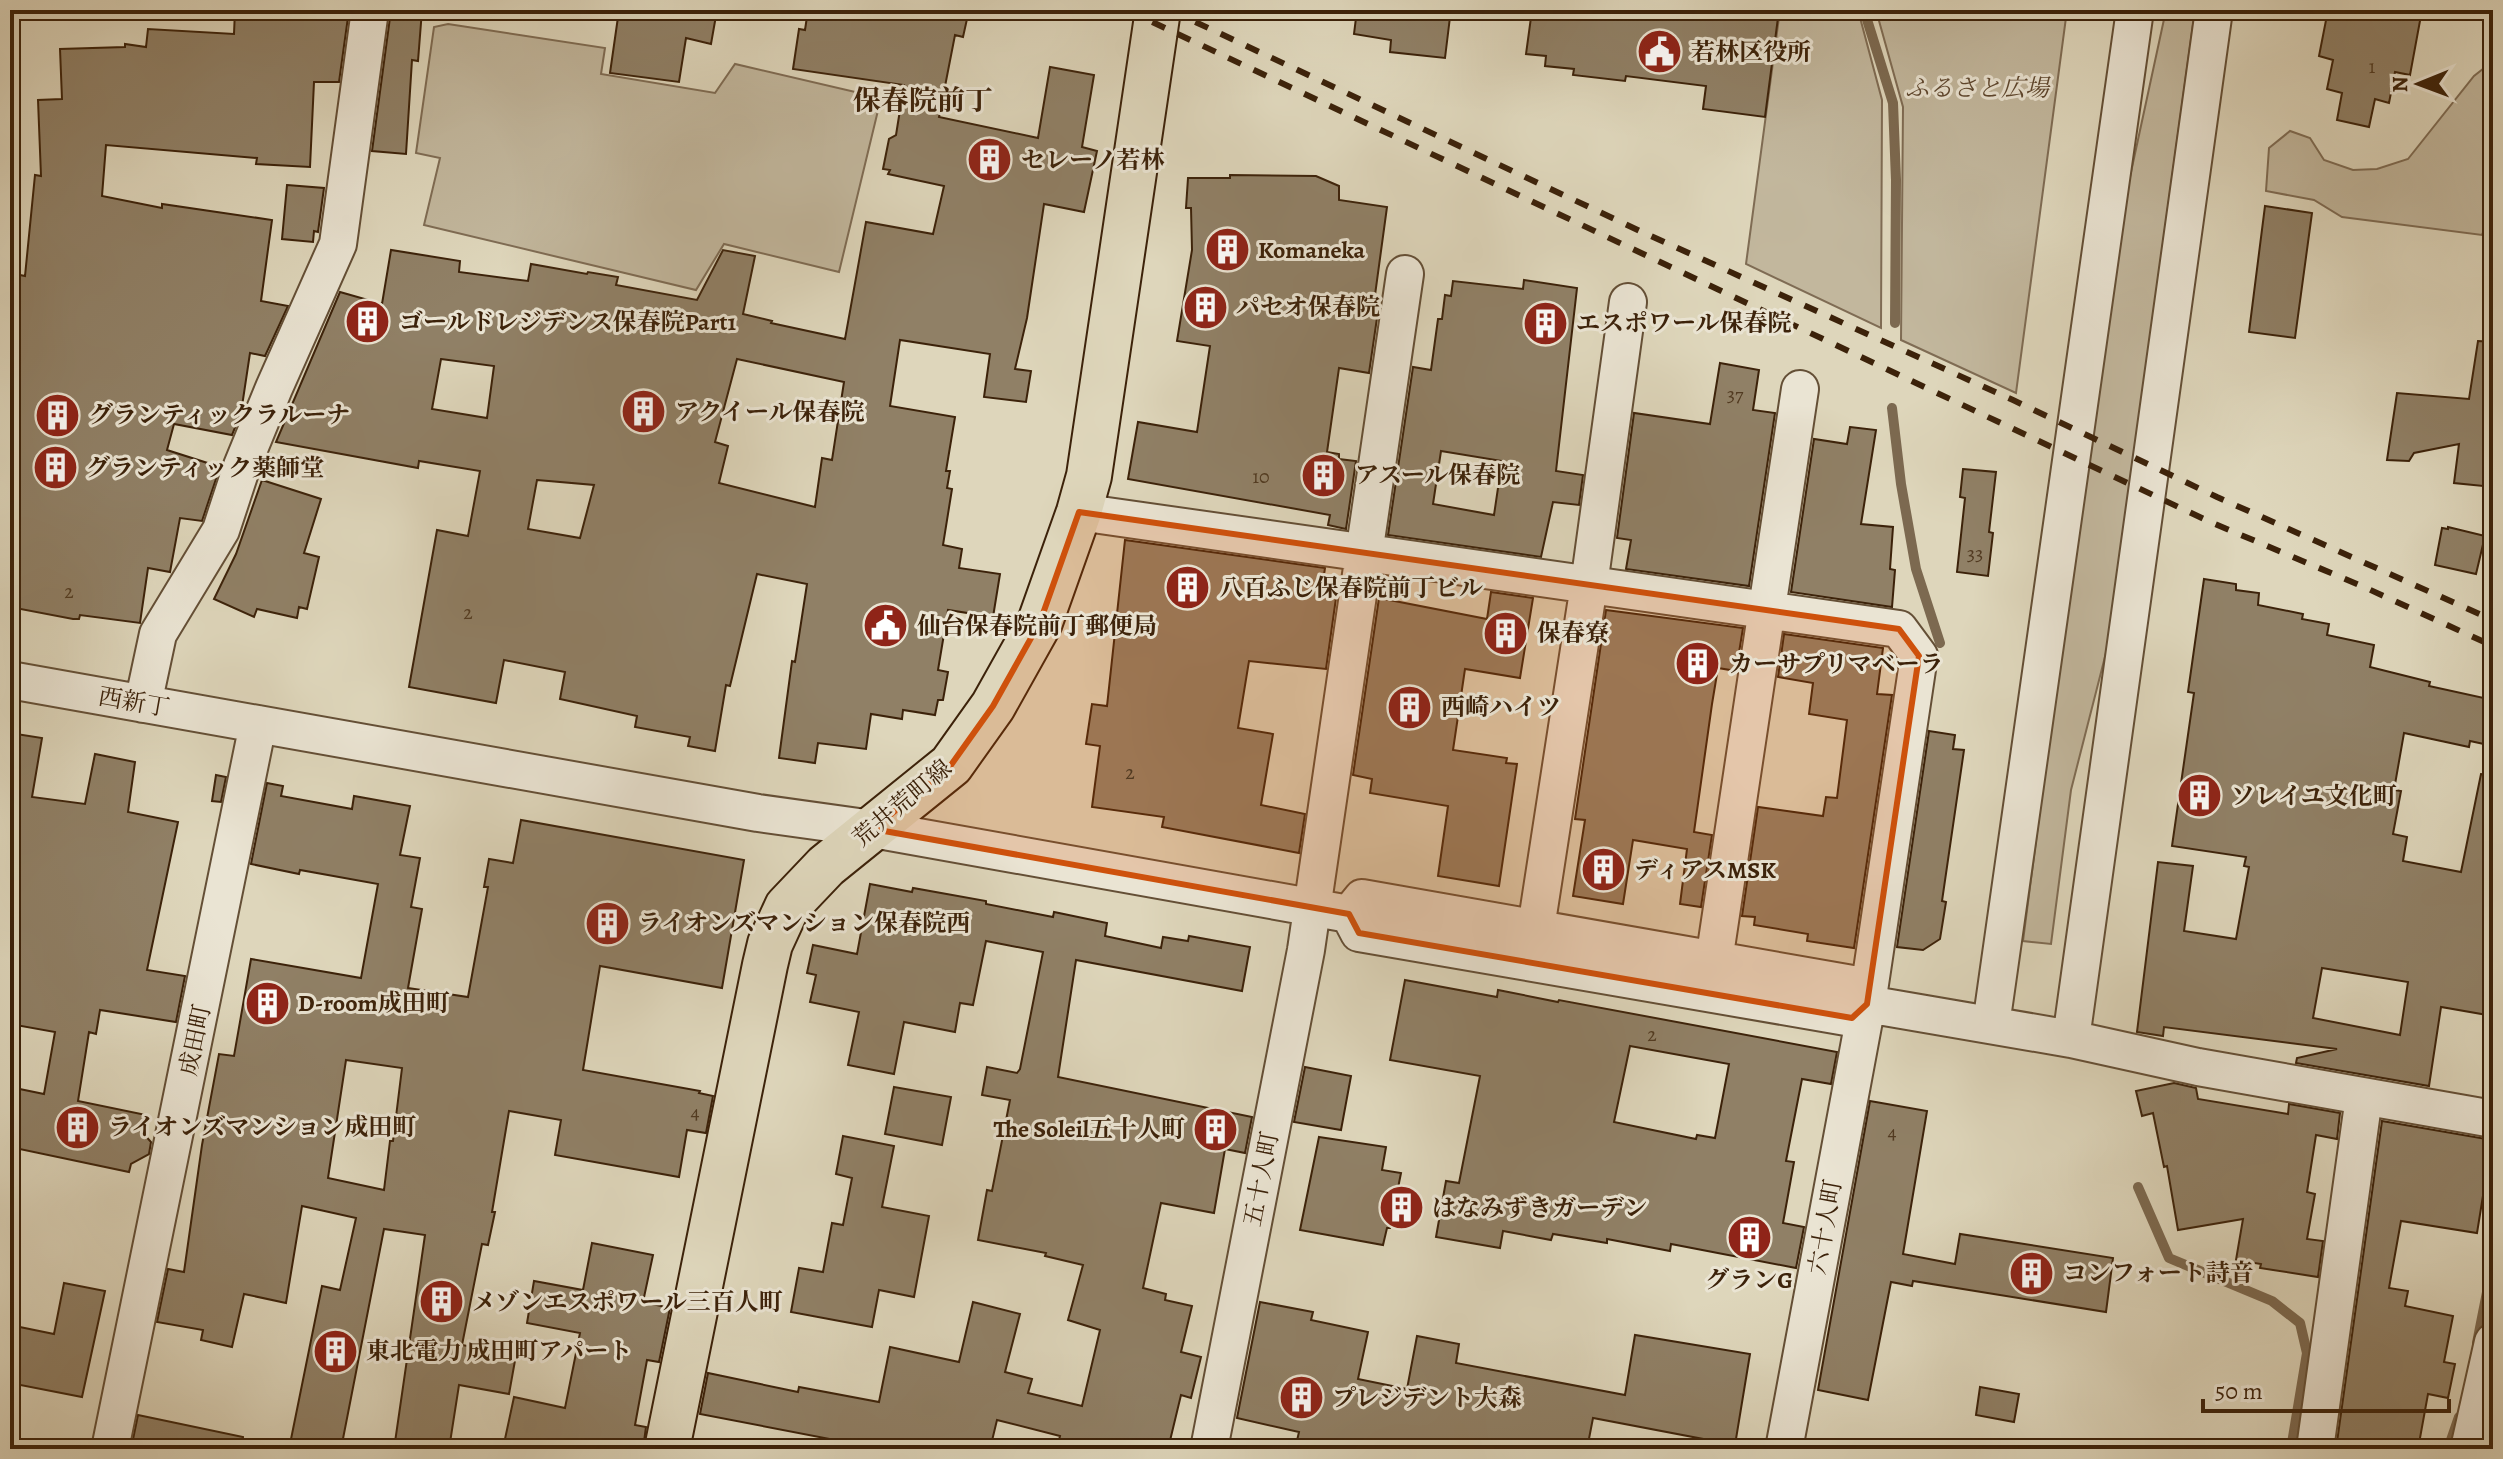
<svg xmlns="http://www.w3.org/2000/svg" width="2503" height="1459" font-family="Alegreya,'Noto Serif JP',serif">
	<style>
		.green { fill: #c2b79d; stroke: #7f6c54; stroke-width: 2 }
		.lines { fill: none; stroke-linecap: round; stroke-linejoin: round }
		.stream { stroke: #7c6950; stroke-width: 10 }
		.building { fill: #908066; stroke: #3c220a; stroke-width: 2; fill-rule: evenodd }
		.minor-casing { stroke: #644f36; stroke-width: 40 }
		.major-casing { stroke: #3c220a; stroke-width: 48 }
		.minor { stroke: #eae4d3; stroke-width: 36 }
		.major { stroke: #ded6bb; stroke-width: 44 }
		.rail { stroke: #3c220a; stroke-width: 6; stroke-dasharray: 14 14; stroke-linecap: butt }
		.marked { fill: #ce510c; fill-opacity: 0.2; stroke: #ce510c; stroke-width: 6; stroke-linejoin: round }
		.labels { text-anchor: middle; stroke-width: 6; stroke-linejoin: round; paint-order: stroke }
		.number-label { font-size: 20px; fill: #513a21 }
		.poi-label { font-size: 24px; font-weight: bold; fill: #3c220a; stroke: #eae4d3; text-anchor: start }
		.park-label { font-size: 24px; font-style: italic; fill: #5e472f; stroke: #eae4d3 }
		.street-label { font-size: 24px; fill: #3c220a; stroke: #eae4d3 }
		.quarter-label { font-size: 28px; font-weight: bold; fill: #3c220a; stroke: #eae4d3 }
	</style>
	<rect width="100%" height="100%" fill="#ded6bb"/>
	<filter id="stains"><feTurbulence type="fractalNoise" baseFrequency=".0025" numOctaves="4"/><feColorMatrix values="0 0 0 0 .2 0 0 0 0 .09 0 0 0 0 .02 0 0 0 .5 -.17"/></filter>
	<radialGradient id="worn" r=".72"><stop offset=".6" stop-color="#630" stop-opacity="0"/><stop offset="1" stop-color="#630" stop-opacity=".3"/></radialGradient>
	<path class="green" d="M1780,10H1858L1882,100L1881,328L1746,264Z
		M1876,10H2067L2016,393L1901,340L1903,107Z
		M2166,10H2195L2108,645L2071,790L2051,944L2023,941L2082,485L2128,186Z
		M448,24L605,48L601,74L715,93L735,64L881,98L839,272L724,244L696,290L424,225L440,158L416,153L434,27Z
		M2493,61V208L2482,235L2342,217L2314,200L2266,191L2269,148L2290,131L2310,138L2324,160L2353,170L2377,169L2408,159L2474,76Z"/>
	<g class="lines">
		<path class="stream" d="M1864,10L1893,103L1896,180L1895,323
			M1892,408L1901,484L1916,569L1940,643
			M2138,1187L2169,1258L2272,1301L2300,1323L2307,1353L2291,1449
			M2477,1343L2493,1262
			M2448,1449L2459,1417"/>
	</g>
	<path class="building" d="M235,10H349L339,82H314L310,167L256,164L257,158L106,145L102,196L162,208V204L272,220L261,301L288,306L265,356L250,353L241,413L232,435L174,424L167,450L220,467L202,521L180,518L170,572L148,568L140,623L80,615L79,619H73L10,607V273L25,276L35,175L41,176L38,100L62,99L60,49L125,47V44L146,47L148,29L234,34Z
		M391,10H422L418,61L412,60L406,154L372,151Z
		M619,10H717L711,44L686,38L679,82L610,73Z
		M808,10H969L963,37L955,35L939,117L1038,138L1050,67L1094,75L1082,147L1097,151L1084,212L1044,204L1027,318L1015,369L1031,371L1026,402L984,397L990,354L900,340L890,406L955,417L946,471H950L947,488L952,489L943,545L962,549L959,568L1000,574L993,617L948,610L938,670L948,672L943,700H938L935,715L903,710L902,719L871,714L866,749L818,743L815,763L779,758L792,661L795,662L807,584L757,574L730,686L726,685L715,751L688,746L690,737L635,727L637,716L560,699L565,672L504,660L496,703L409,687L437,530L468,536L480,471L419,461L418,468L276,442L340,292L382,304L391,250L460,261L459,272L528,281L531,264L587,274L588,272L618,277L616,285L697,300L723,250L755,256L743,314L772,321L771,323L845,339L866,222L933,234L944,186L888,174L890,170L883,169L889,139L896,135L904,85L793,69L799,29L805,30ZM441,359L494,366L487,418L432,409ZM737,359L844,382L832,460L822,458L815,507L719,483L728,446L715,442ZM537,480L594,485L580,538L528,529Z
		M1357,10H1389L1450,17L1445,58L1390,52L1391,40L1354,34Z
		M1532,10H1779L1765,117L1703,109L1706,86L1626,76L1625,81L1573,75L1574,69L1545,66L1546,56L1526,54Z
		M2328,10H2422L2410,75L2395,72L2389,103L2375,99L2369,127L2337,120L2342,93L2327,89L2333,60L2319,56Z
		M1230,175L1316,176L1339,186V200L1387,207L1372,317L1377,318L1369,373L1339,368L1327,452L1339,454V459L1356,461L1346,529L1328,525L1330,515L1128,479L1138,422L1197,432L1210,346L1177,341L1192,250L1191,208H1186L1188,178H1230Z
		M287,185L324,188L318,232L314,231L313,242L282,239Z
		M2265,206L2312,213L2295,338L2249,332Z
		M1524,280L1577,288L1556,471L1583,475L1579,505L1553,502L1541,557L1388,535L1413,367L1431,370L1438,319H1442L1445,295L1451,296L1453,281L1523,289ZM1441,451L1502,461L1494,515L1433,504Z
		M2478,341L2493,342V487L2454,483L2459,444L2414,453L2409,461L2387,460L2397,393L2469,399Z
		M1720,363L1759,370L1753,410L1775,413L1749,586L1626,569L1631,540L1617,538L1634,413L1710,424Z
		M1850,427L1876,430L1861,524L1893,527L1890,569L1895,570L1892,607L1791,592L1814,439L1847,444Z
		M1963,469L1996,472L1989,532L1993,533L1988,576L1957,572L1965,498L1960,497Z
		M262,480L321,499L304,553L319,557L307,609L299,607L297,618L257,609L254,617L214,599L236,554Z
		M2448,527L2485,536L2476,574L2435,565L2442,528L2448,529Z
		M1125,540L1325,568L1322,588L1337,591L1326,669L1249,661L1238,728L1273,734L1261,805L1305,814L1299,853L1162,827L1164,817L1092,807L1100,746L1086,744L1092,704L1107,706Z
		M2204,579L2236,584V590L2259,593L2258,605L2303,614L2302,619L2329,624L2327,635L2374,645L2370,667L2430,682L2429,686L2493,700V746L2470,741L2469,747L2404,733L2394,790L2401,791L2393,834L2407,837L2403,861L2461,872L2481,774L2493,775V1016L2441,1007L2429,1086L2296,1063L2297,1058L2337,1049L2164,1027L2163,1036L2137,1032L2158,862L2193,866L2184,931L2236,939L2249,867L2244,866L2246,857L2172,846L2194,693L2188,692ZM2322,968L2408,982L2400,1035L2313,1018Z
		M1491,592L1533,598L1520,678L1465,669L1453,750L1507,758L1506,763L1517,764L1499,886L1438,876L1448,806L1370,793L1372,779L1353,775L1379,598L1487,619Z
		M1606,610L1743,628L1736,671L1718,668L1712,704L1694,832L1712,835L1701,907L1680,904L1687,849L1633,840L1623,904L1573,896L1585,820L1575,819Z
		M1784,634L1883,648L1877,694L1892,695L1854,948L1807,941L1808,934L1754,925L1755,917L1742,916L1758,807L1823,816L1826,797L1837,798L1847,720L1809,714L1813,683L1778,677Z
		M1929,731L1955,735L1953,749L1964,750L1942,901L1946,902L1940,939L1923,950L1897,947Z
		M10,733L42,738L32,797L85,804L95,754L135,762L128,812L178,822L147,970L185,976L176,1022L100,1010L96,1034L89,1032L78,1101L146,1115L143,1133L151,1142L149,1154L131,1164L129,1172L10,1147V1087L44,1094L55,1032L10,1024Z
		M216,775L226,777L221,802L212,801Z
		M267,783L283,786L281,796L352,809L354,796L410,806L400,855L420,858L411,907L422,909L408,988L468,997L488,887H484L489,859L513,863L521,820L744,860L722,988L600,966L583,1070L700,1091L699,1093L713,1096L706,1133L687,1130L679,1177L555,1155L561,1120L509,1111L492,1212H495L488,1245L482,1244L462,1345L516,1355L509,1394L459,1385L449,1449H394L425,1235L384,1229L341,1449H289L322,1286L340,1290L356,1218L302,1206L286,1303L244,1294L232,1347L201,1340L203,1330L157,1322L168,1269L184,1272L202,1145L219,1054L234,1056L251,959L361,978L378,884L300,870L299,874L251,864ZM346,1060L402,1068L393,1141H390L384,1190L328,1178Z
		M870,884L912,892L913,888L986,901V904L1053,917L1054,912L1107,923L1105,936L1161,948L1163,937L1188,941L1189,936L1250,947L1242,991L1076,960L1058,1077L1252,1117L1245,1153L1225,1149L1214,1213L1161,1203L1143,1288L1166,1294L1165,1300L1192,1306L1181,1352L1201,1357L1191,1398L1181,1395L1168,1449H1096L1059,1440L1060,1436L997,1420L990,1449H860L861,1445L700,1414L708,1373L798,1392L799,1387L879,1402L890,1347L959,1362L973,1302L1020,1314L1005,1372L1032,1379L1028,1393L1082,1406L1100,1330L1068,1320L1083,1265L1045,1256L1046,1253L978,1240L987,1190L992,1191L1010,1100L982,1095L987,1067L1017,1073L1020,1069L1043,952L986,941L973,1005L960,1003L955,1032L904,1022L894,1074L848,1065L859,1012L810,1002L816,975L807,973L813,945L857,954Z
		M1405,980L1497,997L1498,990L1558,1002L1559,1000L1837,1052L1831,1084L1802,1079L1786,1161L1794,1162L1783,1223L1804,1227L1796,1268L1671,1244L1670,1251L1607,1239V1243L1553,1234L1551,1240L1503,1231L1500,1248L1436,1237L1446,1181L1459,1183L1480,1076L1390,1060ZM1630,1046L1729,1064L1715,1138L1697,1135L1696,1139L1614,1122Z
		M1305,1067L1351,1076L1341,1130L1294,1122Z
		M2174,1083L2196,1088L2198,1099L2288,1114L2289,1104L2340,1113L2337,1139L2316,1135L2307,1192L2315,1194L2307,1239L2323,1241L2318,1277L2260,1268L2261,1264L2236,1260L2243,1219L2178,1230L2167,1166L2164,1167L2153,1113L2142,1116L2136,1091Z
		M894,1087L951,1097L942,1145L885,1134Z
		M1870,1101L1927,1111L1903,1254L1955,1264L1960,1234L2113,1258L2106,1312L1913,1281L1912,1286L1891,1282L1868,1400L1818,1390Z
		M2382,1121L2492,1140L2477,1233L2401,1221L2389,1288L2408,1291L2405,1306L2453,1316L2444,1362L2455,1364L2448,1398L2428,1394L2418,1449H2336Z
		M843,1136L894,1146L882,1207L929,1216L914,1297L879,1290L872,1327L791,1312L799,1268L823,1272L832,1223L843,1225L852,1178L836,1174Z
		M1319,1137L1386,1147L1382,1170L1401,1173L1390,1228H1387L1383,1245L1300,1230Z
		M592,1243L653,1255L643,1302L670,1308L659,1362L647,1360L635,1425L646,1427L643,1449H598L569,1443L567,1449H553L505,1439L514,1397L565,1408L580,1333L527,1323L534,1281L583,1290Z
		M64,1283L105,1291L82,1397L10,1383V1325L54,1334Z
		M1260,1302L1313,1312L1311,1320L1368,1332L1358,1379L1407,1389L1417,1336L1459,1344L1456,1363L1625,1395L1635,1335L1750,1354L1735,1445L1593,1418L1587,1449H1295L1299,1432L1237,1418Z
		M1980,1387L2019,1394L2014,1422L1976,1415Z
		M138,1415L243,1437L242,1449H131Z"/>
	<g class="lines">
		<defs>
			<path id="minor" d="M1079,512L1899,629L1919,656L1867,1004L1784,1449
				M10,680L758,813L873,829L1349,914
				M143,704L158,634L221,530L242,466L274,388L338,244L370,10
				M1349,914L1362,898L1858,985L1867,1004
				M1349,914L1359,933L1852,1018L1867,1004
				M1536,928L1589,585L1628,302
				M1714,961L1800,389
				M1867,1004L2071,1039L2198,1067L2493,1119
				M1991,1025L2135,10
				M2071,1039L2214,10
				M110,1449L258,724
				M1209,1449L1306,950L1405,274
				M2315,1449L2364,1097
				M2469,1449L2493,1342"/>
			<path id="major" d="M667,1449L765,965L770,944L787,907L826,866L951,765L993,706L1040,622L1079,512L1089,476L1158,10"/>
		</defs>
		<use href="#minor" class="minor-casing"/>
		<use href="#major" class="major-casing"/>
		<use href="#minor" class="minor"/>
		<use href="#major" class="major"/>
		<path class="rail" d="M1127,10L2208,521L2364,587L2493,646
			M1170,10L1640,231L2013,400L2217,497L2493,620"/>
	</g>
	<path class="marked" d="M1079,512L1899,629L1919,656L1867,1004L1852,1018L1359,933L1349,914L873,829L951,765L993,706L1040,622Z"/>
	<defs>
		<symbol id="civic-disc" viewBox="-11 -11 22 22"><circle r="9.5" fill="#8f2418" stroke="#eae4d3"/><path d="M-.6-6.5H3V-4.5H.6V-3L4-1V1h2V6H-6V1h2V-1L-.6-3ZM-1.2 2.5V6h2.4V2.5Z" fill="#fff"/></symbol>
		<symbol id="building-disc" viewBox="-11 -11 22 22"><circle r="9.5" fill="#8f2418" stroke="#eae4d3"/><path d="M-4-6H4V6H1V3H-1V6H-4ZM-2.5-4.3h1.7v1.8h-1.7ZM.8-4.3h1.7v1.8H.8ZM-2.5-1h1.7V.8h-1.7ZM.8-1h1.7V.8H.8Z" fill="#fff"/></symbol>
	</defs>
	<g fill-rule="evenodd">
		<use href="#civic-disc" x="1634" y="26" width="51" height="51"/>
		<use href="#building-disc" x="964" y="134" width="51" height="51"/>
		<use href="#building-disc" x="1202" y="224" width="51" height="51"/>
		<use href="#building-disc" x="1180" y="282" width="51" height="51"/>
		<use href="#building-disc" x="342" y="296" width="51" height="51"/>
		<use href="#building-disc" x="1520" y="298" width="51" height="51"/>
		<use href="#building-disc" x="618" y="386" width="51" height="51"/>
		<use href="#building-disc" x="32" y="390" width="51" height="51"/>
		<use href="#building-disc" x="30" y="442" width="51" height="51"/>
		<use href="#building-disc" x="1298" y="450" width="51" height="51"/>
		<use href="#building-disc" x="1162" y="562" width="51" height="51"/>
		<use href="#civic-disc" x="860" y="600" width="51" height="51"/>
		<use href="#building-disc" x="1480" y="608" width="51" height="51"/>
		<use href="#building-disc" x="1672" y="638" width="51" height="51"/>
		<use href="#building-disc" x="1384" y="682" width="51" height="51"/>
		<use href="#building-disc" x="2174" y="770" width="51" height="51"/>
		<use href="#building-disc" x="1578" y="844" width="51" height="51"/>
		<use href="#building-disc" x="582" y="898" width="51" height="51"/>
		<use href="#building-disc" x="242" y="978" width="51" height="51"/>
		<use href="#building-disc" x="52" y="1102" width="51" height="51"/>
		<use href="#building-disc" x="1190" y="1104" width="51" height="51"/>
		<use href="#building-disc" x="1376" y="1182" width="51" height="51"/>
		<use href="#building-disc" x="1724" y="1212" width="51" height="51"/>
		<use href="#building-disc" x="2006" y="1248" width="51" height="51"/>
		<use href="#building-disc" x="416" y="1276" width="51" height="51"/>
		<use href="#building-disc" x="310" y="1326" width="51" height="51"/>
		<use href="#building-disc" x="1276" y="1372" width="51" height="51"/>
	</g>
	<g class="labels">
		<g class="number-label">
			<text x="2372" y="73">1</text>
			<text x="1735" y="401">37</text>
			<text x="1261" y="483">10</text>
			<text x="1975" y="560">33</text>
			<text x="69" y="598">2</text>
			<text x="468" y="619">2</text>
			<text x="1130" y="779">2</text>
			<text x="1652" y="1041">2</text>
			<text x="695" y="1119">4</text>
			<text x="1892" y="1139">4</text>
		</g>
		<g class="poi-label">
			<text x="1691" y="60">若林区役所</text>
			<text x="1021" y="168">セレーノ若林</text>
			<text x="1258" y="258">Komaneka</text>
			<text x="1236" y="315">パセオ保春院</text>
			<text x="399" y="330">ゴールドレジデンス保春院Part1</text>
			<text x="1576" y="331">エスポワール保春院</text>
			<text x="675" y="420">アクイール保春院</text>
			<text x="89" y="423">グランティックラルーナ</text>
			<text x="86" y="476">グランティック薬師堂</text>
			<text x="1355" y="483">アスール保春院</text>
			<text x="1219" y="596">八百ふじ保春院前丁ビル</text>
			<text x="917" y="634">仙台保春院前丁郵便局</text>
			<text x="1537" y="641">保春寮</text>
			<text x="1729" y="672">カーサプリマベーラ</text>
			<text x="1441" y="715">西崎ハイツ</text>
			<text x="2231" y="804">ソレイユ文化町</text>
			<text x="1634" y="878">ディアスMSK</text>
			<text x="638" y="931">ライオンズマンション保春院西</text>
			<text x="298" y="1011">D-room成田町</text>
			<text x="108" y="1135">ライオンズマンション成田町</text>
			<text x="1185" y="1137" text-anchor="end">The Soleil五十人町</text>
			<text x="1432" y="1216">はなみずきガーデン</text>
			<text x="2063" y="1281">コンフォート詩音</text>
			<text x="1749" y="1288" text-anchor="middle">グランG</text>
			<text x="472" y="1310">メゾンエスポワール三百人町</text>
			<text x="366" y="1359">東北電力 成田町アパート</text>
			<text x="1332" y="1406">プレジデント大森</text>
		</g>
		<g class="park-label">
			<text x="1977" y="96">ふるさと広場</text>
		</g>
		<g class="street-label">
			<text transform="translate(134 702) rotate(10)" y="8">西新丁</text>
			<text transform="translate(902 803) rotate(-40)" y="8">荒井荒町線</text>
			<text transform="translate(195 1040) rotate(-78)" y="8">成田町</text>
			<text transform="translate(1261 1179) rotate(-79)" y="8">五十人町</text>
			<text transform="translate(1825 1227) rotate(-80)" y="8">六十人町</text>
		</g>
		<g class="quarter-label">
			<text x="923" y="110">保春院前丁</text>
		</g>
	</g>
	<rect width="2503" height="1459" fill="none" stroke="#ded6bb" stroke-width="40"/>
	<rect x="12" y="12" width="2479" height="1435" fill="none" stroke="#3c220a" stroke-width="4"/>
	<rect x="20" y="20" width="2463" height="1419" fill="none" stroke="#3c220a" stroke-width="2"/>
	<g transform="translate(2419 84) rotate(269)" stroke="#eae4d3" stroke-width="6" paint-order="stroke">
	<path d="M0-6L14 30L0 20L-14 30Z" fill="#3c220a"/>
	<text y="-12" font-size="22" font-weight="bold" text-anchor="middle" fill="#3c220a">N</text>
	</g>
	<path d="M2203 1399v12h246v-12" fill="none" stroke="#3c220a" stroke-width="4"/>
	<text x="2215" y="1399" font-size="24" fill="#3c220a" stroke="#eae4d3" stroke-width="6" paint-order="stroke">50 m</text>
	<rect width="100%" height="100%" filter="url(#stains)"/>
	<rect width="100%" height="100%" fill="url(#worn)"/>
</svg>
